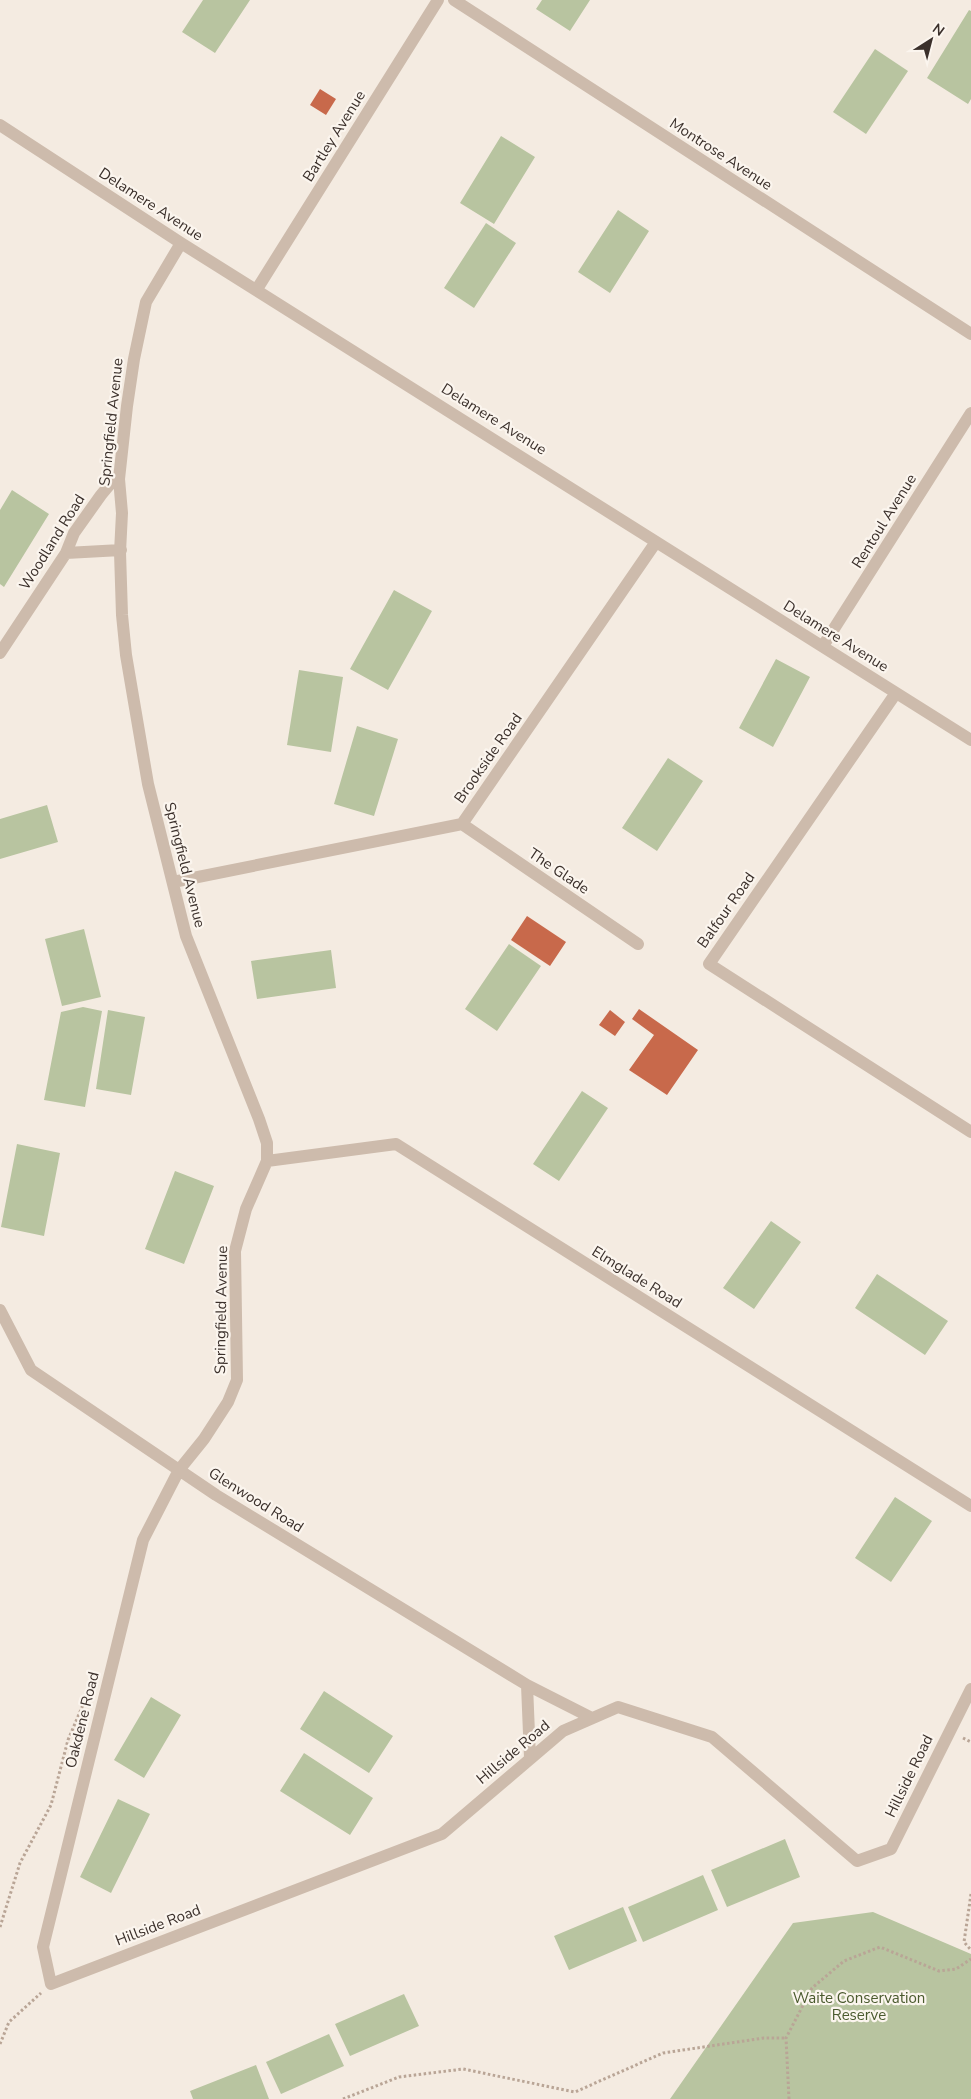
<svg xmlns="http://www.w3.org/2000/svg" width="971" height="2099" font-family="'Nunito Sans',sans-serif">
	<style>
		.green { fill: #b8c4a0 }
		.building { fill: #c8694b }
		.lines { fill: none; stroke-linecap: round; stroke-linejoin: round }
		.path { stroke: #b9a596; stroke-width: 3; stroke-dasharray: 2.5 2.5; stroke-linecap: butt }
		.street { stroke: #cdbbac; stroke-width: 12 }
		.labels { text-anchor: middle; stroke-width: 4.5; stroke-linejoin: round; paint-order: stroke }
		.street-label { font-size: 15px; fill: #3b302b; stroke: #fbf5ee }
		.park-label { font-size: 15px; fill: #4a5a2e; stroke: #fbf5ee }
	</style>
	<rect width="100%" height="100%" fill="#f4ebe1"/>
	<path class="green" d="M203,0H250L215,53L182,32Z
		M542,0H590L570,31L536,9Z
		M969,10L971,11V99L968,104L927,78Z
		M875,49L908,71L866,134L833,112Z
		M501,136L535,157L494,224L460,203Z
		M618,210L649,231L610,293L578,272Z
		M486,223L516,243L474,308L444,288Z
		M12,490L49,514L4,587L0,584V510Z
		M394,590L432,611L388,690L350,669Z
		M776,659L810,677L773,747L739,728Z
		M299,670L343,677L331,752L287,745Z
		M357,726L398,739L374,816L334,804Z
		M668,758L703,781L657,851L622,828Z
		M47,805L58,842L0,859V819Z
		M84,929L101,997L62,1006L45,939Z
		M509,944L541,966L497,1031L465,1009Z
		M331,950L336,988L257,999L251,961Z
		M83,1007L102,1011L85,1107L44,1100L61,1012Z
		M108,1010L145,1017L131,1095L96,1089Z
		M582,1091L608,1108L559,1181L533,1164Z
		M17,1144L60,1153L44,1236L1,1227Z
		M175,1171L214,1186L184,1264L145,1249Z
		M771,1221L801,1242L754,1309L723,1288Z
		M877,1274L948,1321L925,1355L855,1308Z
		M895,1497L932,1521L891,1582L855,1558Z
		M324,1691L393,1736L369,1773L300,1729Z
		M151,1697L181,1715L144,1778L114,1760Z
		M304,1753L373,1798L350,1835L280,1791Z
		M118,1799L150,1814L111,1893L80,1877Z
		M785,1839L800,1877L727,1907L711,1870Z
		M703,1875L718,1910L643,1942L628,1907Z
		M623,1907L637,1941L569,1970L554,1936Z
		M873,1912L971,1954V2099H670L793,1923Z
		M404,1994L419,2026L350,2056L335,2024Z
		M329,2034L344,2066L281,2094L266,2062Z
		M256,2065L269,2099H193L190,2091Z"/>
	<path class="building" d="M320,89L336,99L326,115L310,105Z
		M527,916L566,942L550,966L511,940Z
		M639,1009L698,1050L667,1095L629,1070L654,1035L632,1019Z
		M610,1010L625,1022L615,1036L599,1025Z"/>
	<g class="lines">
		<path class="path" d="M963,1738L971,1742
			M971,1894L964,1942L971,1950
			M0,1927L20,1863L51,1805L68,1740L88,1693L90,1692
			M0,2044L9,2022L41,1993
			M343,2099L399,2077L463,2069L575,2092L663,2053L764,2038H786
			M789,2099L786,2038L812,1988L844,1961L880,1947L939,1971L956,1969L971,1959"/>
		<path class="street" d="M454,0L971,334
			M0,125L181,243L971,740
			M181,243L146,302L134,359L127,406L119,479L122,513L120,552L122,615L126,655L148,784L186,936L259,1119L267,1143V1161L246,1209L235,1251L237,1380L228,1402L204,1439L179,1470L143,1540L43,1947L51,1984L442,1834L563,1731L618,1707L712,1737L857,1861L891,1849L971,1689
			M257,289L438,0
			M66,553L121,550
			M823,646L971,413
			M0,653L66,553L74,533L101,495L111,483L119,479
			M896,693L709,964L971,1132
			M462,824L638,944
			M173,882L462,824L656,542
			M267,1161L396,1144L971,1506
			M0,1310L31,1370L216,1495L527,1685L592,1718
			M527,1685L530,1758"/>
	</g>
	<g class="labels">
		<g class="street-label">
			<text transform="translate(334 136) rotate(-58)" y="5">Bartley Avenue</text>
			<text transform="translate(721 154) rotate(33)" y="5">Montrose Avenue</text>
			<text transform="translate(151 204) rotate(33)" y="5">Delamere Avenue</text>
			<text transform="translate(494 419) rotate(32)" y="5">Delamere Avenue</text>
			<text transform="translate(111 422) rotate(-84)" y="5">Springfield Avenue</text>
			<text transform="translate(884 521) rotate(-58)" y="5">Rentoul Avenue</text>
			<text transform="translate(52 542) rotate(-58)" y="5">Woodland Road</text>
			<text transform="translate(836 636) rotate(32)" y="5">Delamere Avenue</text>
			<text transform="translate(488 758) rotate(-55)" y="5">Brookside Road</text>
			<text transform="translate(185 865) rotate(76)" y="5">Springfield Avenue</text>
			<text transform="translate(559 871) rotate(34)" y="5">The Glade</text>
			<text transform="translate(726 910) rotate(-55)" y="5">Balfour Road</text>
			<text transform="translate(637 1277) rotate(32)" y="5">Elmglade Road</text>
			<text transform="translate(221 1310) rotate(-89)" y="5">Springfield Avenue</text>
			<text transform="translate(256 1500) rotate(32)" y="5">Glenwood Road</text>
			<text transform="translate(82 1720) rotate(-76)" y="5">Oakdene Road</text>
			<text transform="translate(513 1752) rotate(-40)" y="5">Hillside Road</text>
			<text transform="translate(909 1776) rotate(-64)" y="5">Hillside Road</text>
			<text transform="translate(158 1925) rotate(-21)" y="5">Hillside Road</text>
		</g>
		<g class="park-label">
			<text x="859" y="2003">Waite Conservation<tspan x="859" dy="17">Reserve</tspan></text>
		</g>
	</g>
	<g transform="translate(931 40) rotate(36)" stroke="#fbf5ee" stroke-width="4" paint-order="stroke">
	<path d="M0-4L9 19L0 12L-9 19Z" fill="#3b302b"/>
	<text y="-8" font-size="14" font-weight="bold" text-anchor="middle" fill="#3b302b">N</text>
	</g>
</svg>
